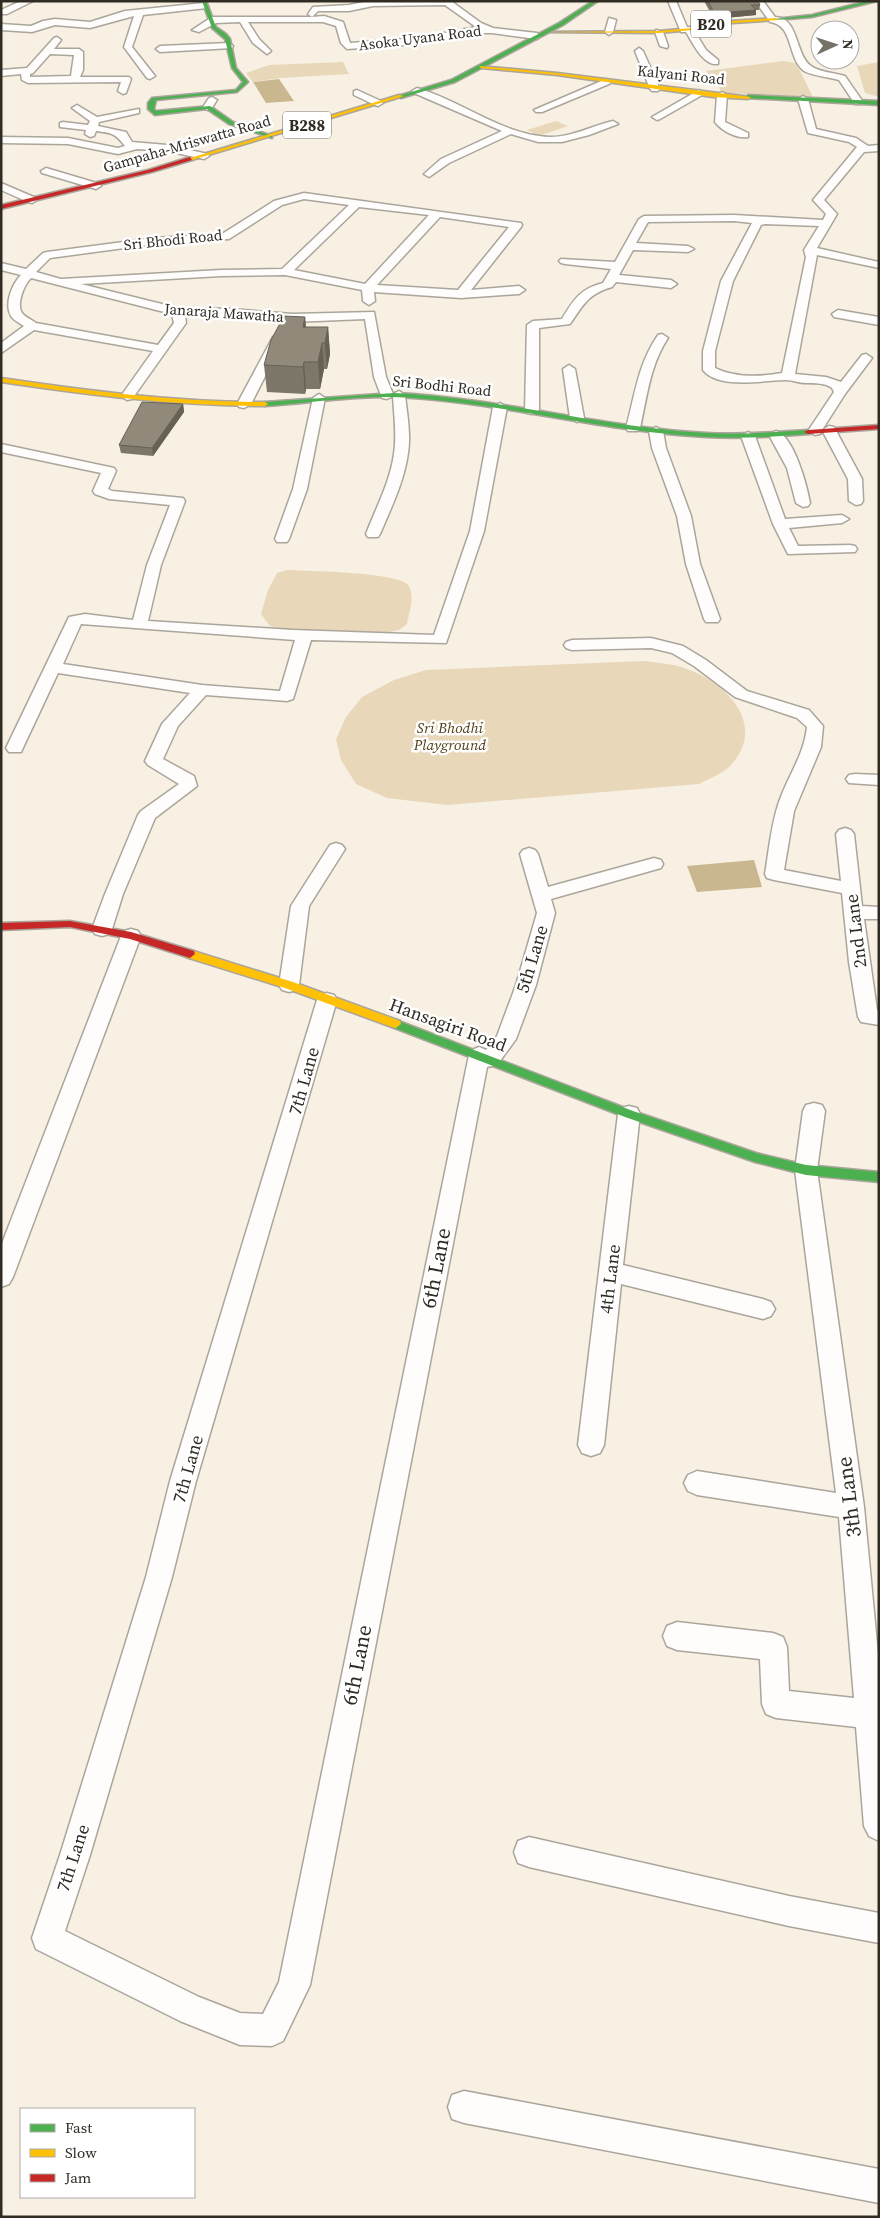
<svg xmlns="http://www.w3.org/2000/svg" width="880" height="2218" font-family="'Source Serif 4',serif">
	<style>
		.green { fill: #e8d8b9 }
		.water { fill: #cab790 }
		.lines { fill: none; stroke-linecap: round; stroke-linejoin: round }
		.street-casing { stroke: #aba59c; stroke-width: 3 }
		.fast-casing { stroke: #aba59c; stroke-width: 3 }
		.slow-casing { stroke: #aba59c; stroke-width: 3 }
		.jam-casing { stroke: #aba59c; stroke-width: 3 }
		.street { fill: #fefdfb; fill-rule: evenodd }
		.fast { fill: #4caf50; fill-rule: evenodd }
		.slow { fill: #ffc107; fill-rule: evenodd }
		.jam { fill: #c62828; fill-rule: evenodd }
		.wall { fill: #7d7769 }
		.shaded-wall { fill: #666155 }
		.building { fill: #918a7a; stroke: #666155 }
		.labels { text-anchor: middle; stroke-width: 5; stroke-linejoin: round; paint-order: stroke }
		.far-street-label { font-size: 15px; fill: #302c23; stroke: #fff }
		.far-park-label { font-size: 15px; font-style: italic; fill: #524119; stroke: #fff }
		.shield { fill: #fff; stroke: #6e6b65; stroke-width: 1 }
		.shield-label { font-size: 16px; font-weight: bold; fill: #302c23 }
		.street-label { font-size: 18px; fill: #302c23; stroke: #fff }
		.near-street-label { font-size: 21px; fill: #302c23; stroke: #fff }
	</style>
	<rect width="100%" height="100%" fill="#f7f0e3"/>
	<path class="green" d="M783,61L796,63L813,97L723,93L706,71Z
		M343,62L349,74L280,78L253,82L246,73L269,65Z
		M879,62V97L865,93L857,66Z
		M556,121L568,126L539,136L527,130Z
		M287,570C306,571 402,572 409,586C415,598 409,613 407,624L399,630L386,633L282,629L270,626L261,614L268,590L277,573Z
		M644,661C660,663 677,664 692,671C730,687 766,726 731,765C724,773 708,779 699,784L447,805L387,798L356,784L341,760L336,739L346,717L362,697L394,680L426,670Z"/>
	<path class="water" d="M279,79L294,101L266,103L253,82Z
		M754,860L762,887L697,892L687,866Z"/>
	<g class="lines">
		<defs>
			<path id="street" d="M21,1H33L7,14H1V10Z
				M369,1H451L481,23L493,28L537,33L541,36L537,39L492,33H476L418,44L347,49L341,43L336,26L323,22H248L259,39L271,51L267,54L253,43L240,22L216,23L199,32L192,30L212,17H312L308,14L313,7L349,5ZM445,5L476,27L418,38L350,43L343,22L324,16L312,17L318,11H349L373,6Z
				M668,1H676L687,27H692L706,50L718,60V64C703,66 693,43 686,32H681Z
				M755,1H763L775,17C799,17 795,55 811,66C819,72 835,73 845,76L863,102L861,104H855L839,80C829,77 813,76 804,71C787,58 794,25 770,22Z
				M204,3L208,6L207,8L143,15L132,47L155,76L150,79L147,78L124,47L134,16L90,28L55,25L32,32L1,30V24L31,26L43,21L55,19L90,22L125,11Z
				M609,18L616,20L613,32L609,35L605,32Z
				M656,30L663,32L668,46L667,48L660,46L655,32Z
				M57,37L61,40L54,49H79L83,52V70L80,77H129L131,79L126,93L123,94L118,91L121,82L28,83L22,80L21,74L1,76V70L27,68L54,38ZM50,54L74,55L71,76L30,77V74L33,73Z
				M229,43L233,46L232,48L160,52L156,49L160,46Z
				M639,48L643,51L660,89L658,91H652L650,89L635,51Z
				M606,79L611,82L609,84L542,112H536L534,110Z
				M417,88C460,100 504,136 550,137C572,137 592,126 613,121L618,124L589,135L562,142H538L511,134L449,163L429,177L424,174L441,159L502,131L414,93L412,91Z
				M357,90L381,101L383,103L378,106L375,105L354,95V91Z
				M699,90L704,93L702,95L660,119L657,120L652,117Z
				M722,92L727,95L725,122L748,133V137C737,139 722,131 715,122L717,95Z
				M803,96L808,99L816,129L856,138L868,146L879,145V151L864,152L824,200L837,214L817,248L879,262V268L817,255L795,374L826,377L841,382L862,355L866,354L872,358L845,394L822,430L829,426L834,427L862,479L863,501L861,504L856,505L849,501L848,479L822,430L820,434L815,435L808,431L834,392L832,388C825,383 815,383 806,383C799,383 792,380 786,380C764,380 719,390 703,370V351L721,281L752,223L734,221L648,222L636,243L688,246L694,249L688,252L633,250L619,275L671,280L677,284L671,288L616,282L612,287C588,294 584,304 570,324L539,328V410L532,414L527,413L525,410L527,325L533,321L562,319C574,299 580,289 603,283L611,269L565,264L561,263L559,261L561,259L615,262L639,219L644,216L734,215L823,220L826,214L813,200L857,147L849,142L808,133L798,99ZM765,224L819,226L804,250L806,257L782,373C760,377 736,378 715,368V351L733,281L761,225Z
				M212,97L217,100L211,109L208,110L205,109L203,107L209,98Z
				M77,105L97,117L139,109V113L99,122L98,126L126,132L132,142L167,145L208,154L209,156L204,159L167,151L137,149L118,154L68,144L1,143V137L68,138L118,148L125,146C115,133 112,133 96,131L94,136L90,137L85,134L86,130L60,127V123L63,122L88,125L90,121L72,108Z
				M46,168L100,184L101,186L96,189L42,173L41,171Z
				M1,183L36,198L37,200L32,203L28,202L1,190Z
				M304,193L521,223L522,225L521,227L471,290L519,286L525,290L519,294L461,298L374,292L375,301L369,305L363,301L362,290L285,275L221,276L81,284L178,308L231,309L292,314L374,312L386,377L393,394L399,391L405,395C407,414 411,434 408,453C404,482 391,508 380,534L378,537H368L366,534C376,508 390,482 394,454C397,435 394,415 393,396L387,399L382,398L374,377L365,319L292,322L231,317L185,316L186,323L132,399L127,400L121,396L153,351L34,330L1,353V343L24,326C20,323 14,321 11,316C4,304 12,284 21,275L1,270V263L26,269L43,253L47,252L154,238L222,234L274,201ZM304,199L349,205L282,269L221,270L61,279L36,272L50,258L154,244L229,239L282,205ZM359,207L429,215L365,284L294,270ZM440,217L509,227L458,290L377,285ZM31,278L172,314L174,323L158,345L36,323C32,320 25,317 22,313C16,304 24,285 31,278Z
				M838,310L879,317V325L834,317L832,314Z
				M279,333L285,337L251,404L244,408L239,407L237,404L273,337Z
				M662,334L668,338C650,365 647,397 640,428L638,431H628L626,428C635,395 638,364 658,335Z
				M569,365L575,369L584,418L577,422L570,418L563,369Z
				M319,394L325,398L307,489L289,539L287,542H277L275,539L293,489L313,398Z
				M500,403L507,407L484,531L446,643L311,640L293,699L287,701L206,695L178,726L163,759L194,776L197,786L155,818L123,894L112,929L109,934L102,936L95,934L92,929L105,894L138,815L141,811L179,784L148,765L145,761L162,724L190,693L58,673L21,752H9L6,748L69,617L85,614L133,620L147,565L170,505L109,499L95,494L93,491L101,473L1,452V444L114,468L116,471L108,489L112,491L183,498L185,501L161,565L148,621L293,630L434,635L470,531L493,407ZM81,624L295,640L280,691L202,685L63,664Z
				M656,427L663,431L666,448L691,516L700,564L720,619L718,622H706L704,619L686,564L677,516L652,448L649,431Z
				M776,431C794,436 807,486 810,503L808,506L803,507L796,503L787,468L769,435Z
				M748,432L755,436L785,519L842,515L849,519L842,523L789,528L798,546L850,545L855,546L857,549L855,552L788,554L773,524L741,436Z
				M651,638L683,646L706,660L747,691L809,710L823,726L821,747L794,811L784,870L841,881L836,834L839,830L845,828L851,830L854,834L862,906L879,907V919H864L877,1010L879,1011V1025L861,1022L858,1017L849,962L842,893L774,880L767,878L765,874C769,850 771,825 779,802C788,776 804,755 807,727L797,718L735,697L694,666L672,653L651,648L572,650L566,648L564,645L566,642L572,640Z
				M855,774L879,775V785L849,783L846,779L849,775Z
				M336,843L342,845L345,849L309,906L299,985L296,990L289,992L282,990L279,985L291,906L330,845Z
				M529,848L535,850L538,854L548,887L654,858L661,860L663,864L661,868L551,899L555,913L536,985L516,1039L497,1065L487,1067L310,1985L283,2041L272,2046L240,2045L180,2021L36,1949L32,1938L60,1855L146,1577L170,1481L317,1000L320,995L327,993L334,995L337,1000L196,1481L172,1577L90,1855L65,1931L199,1997L240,2013L263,2014L279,1982L469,1055L472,1050L479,1047L486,1050L497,1036L516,985L537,913L520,854L523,850Z
				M131,929L138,931L141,936L13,1277L9,1284L1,1287V1246L121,936L124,931Z
				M814,1103L822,1105L825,1111L817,1170L864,1507L879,1665V1841L869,1836L864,1826L856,1727L776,1718L766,1714L762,1704L760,1659L677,1650L667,1646L663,1636L667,1626L677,1622L773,1633L783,1637L787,1647L789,1691L854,1698L839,1517L697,1495L688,1491L684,1483L688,1475L697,1471L836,1493L795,1170L803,1111L806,1105Z
				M629,1106L637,1108L640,1114L623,1265L763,1299L771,1302L775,1309L771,1316L763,1319L621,1284L604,1445L600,1453L591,1456L582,1453L578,1445L618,1114L621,1108Z
				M529,1837L789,1896L879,1913V1943L789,1926L529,1867L518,1863L514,1852L518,1841Z
				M464,2091L879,2169V2203L464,2123L452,2119L448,2107L452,2095Z"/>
			<path id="fast" d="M202,1H206L216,27L226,34L230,39L236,68L248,82L237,92L156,100L154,109L156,111L210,106L233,122L272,136V138L229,124L207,109L155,115L148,109V103L152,98L236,90L243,82L232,68L225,39L212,28Z
				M593,1H598L563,25L455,82L401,98L398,96L451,80L559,23Z
				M868,1H877L812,17L776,20L774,19L812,15Z
				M748,95L879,101V105L746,98Z
				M394,393C499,398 601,427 706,433C740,435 774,432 808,430L812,432L808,434C774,437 740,439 706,437C607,432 511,405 413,398C363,394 314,403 265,406L262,404L265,402Z
				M396,1020L633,1111L756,1153L806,1165L879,1172V1182L806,1175L755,1162L625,1117L392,1027L391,1024Z"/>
			<path id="slow" d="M776,18L778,20L717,24L692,30L659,33L545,32L659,31L692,28L717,22Z
				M479,66L557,73L751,97L748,99L713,97L557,75L481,68Z
				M399,95L404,96L192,160L187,159Z
				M1,378C89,391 176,402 265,402L268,404L265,406C176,406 89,395 1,382Z
				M190,950L293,982L400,1021L401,1024L396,1028L392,1027L285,988L186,957L185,954Z"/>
			<path id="jam" d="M190,157L192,160L152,172L1,209V205L148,170Z
				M879,425V429L808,434L804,432L808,430Z
				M70,921L131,932L194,951L195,954L190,958L130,939L70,927L1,930V923Z"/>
		</defs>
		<use href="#street" class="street-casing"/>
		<use href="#fast" class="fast-casing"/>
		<use href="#slow" class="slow-casing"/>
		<use href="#jam" class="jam-casing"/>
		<use href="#street" class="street"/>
		<use href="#fast" class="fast"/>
		<use href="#slow" class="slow"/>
		<use href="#jam" class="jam"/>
	</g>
	<path class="wall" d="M704,1H758L760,5L759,10H756V15L714,19Z
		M305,317L306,327H328L330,354L327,369H324L320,389H306L305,394L267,392L264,365Z
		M183,404L184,412L153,456L121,453L119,445Z"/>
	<path class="shaded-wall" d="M756,10V15L714,19V13Z
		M305,317L307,343L303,327Z
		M328,327L330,354L327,369L325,343Z
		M322,343L324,369L320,389L318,362Z
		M304,362L306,389L305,394L303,367Z
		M183,404L184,412L153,456L152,448Z"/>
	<path class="building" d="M708,1H758L760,5H751L756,10L714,13Z
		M284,316L305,317L303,327H328L325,343H322L318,362H304L303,367L264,365L271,340Z
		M142,402L183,404L152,448L119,445Z"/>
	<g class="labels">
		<g class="far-street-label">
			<text transform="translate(420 38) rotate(-7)" y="5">Asoka Uyana Road</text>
			<text transform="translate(681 75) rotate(6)" y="5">Kalyani Road</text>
			<text transform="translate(187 144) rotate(-16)" y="5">Gampaha-Mriswatta Road</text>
			<text transform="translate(173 240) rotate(-6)" y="5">Sri Bhodi Road</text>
			<text transform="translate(224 313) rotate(4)" y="5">Janaraja Mawatha</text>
			<text transform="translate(442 386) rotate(6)" y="5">Sri Bodhi Road</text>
		</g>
		<g class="far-park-label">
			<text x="450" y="733">Sri Bhodhi<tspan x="450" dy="17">Playground</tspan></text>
		</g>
		<g class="shield">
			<rect x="691" y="10.5" width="40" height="27" rx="4"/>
			<rect x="283" y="111.5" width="48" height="27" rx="4"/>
		</g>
		<g class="shield-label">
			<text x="711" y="30">B20</text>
			<text x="307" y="131">B288</text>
		</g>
		<g class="street-label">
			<text transform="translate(856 931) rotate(-97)" y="6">2nd Lane</text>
			<text transform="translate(532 959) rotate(-73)" y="6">5th Lane</text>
			<text transform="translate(448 1025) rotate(20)" y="6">Hansagiri Road</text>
			<text transform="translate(304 1081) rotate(-74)" y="6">7th Lane</text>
			<text transform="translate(610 1279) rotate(-83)" y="6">4th Lane</text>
			<text transform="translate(188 1469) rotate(-74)" y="6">7th Lane</text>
			<text transform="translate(73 1858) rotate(-72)" y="6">7th Lane</text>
		</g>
		<g class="near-street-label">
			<text transform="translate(436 1268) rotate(-79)" y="7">6th Lane</text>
			<text transform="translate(849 1497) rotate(-97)" y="7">3th Lane</text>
			<text transform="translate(357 1665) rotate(-79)" y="7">6th Lane</text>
		</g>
	</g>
	<rect width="880" height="2218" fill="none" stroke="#302c23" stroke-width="5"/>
	<rect x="20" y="2108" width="175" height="90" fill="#ffffff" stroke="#acaba7"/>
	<rect x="30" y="2124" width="25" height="8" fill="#4caf50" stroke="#acaba7"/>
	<text x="65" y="2133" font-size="15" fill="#302c23">Fast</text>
	<rect x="30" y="2149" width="25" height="8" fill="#ffc107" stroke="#acaba7"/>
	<text x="65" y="2158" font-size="15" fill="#302c23">Slow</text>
	<rect x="30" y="2174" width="25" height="8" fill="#c62828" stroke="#acaba7"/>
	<text x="65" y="2183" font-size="15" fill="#302c23">Jam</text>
	<g transform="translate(835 45) rotate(87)"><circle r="24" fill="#ffffff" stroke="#acaba7"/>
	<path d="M0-4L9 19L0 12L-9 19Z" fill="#767166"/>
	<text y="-8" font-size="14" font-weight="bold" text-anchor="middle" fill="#302c23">N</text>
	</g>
</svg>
